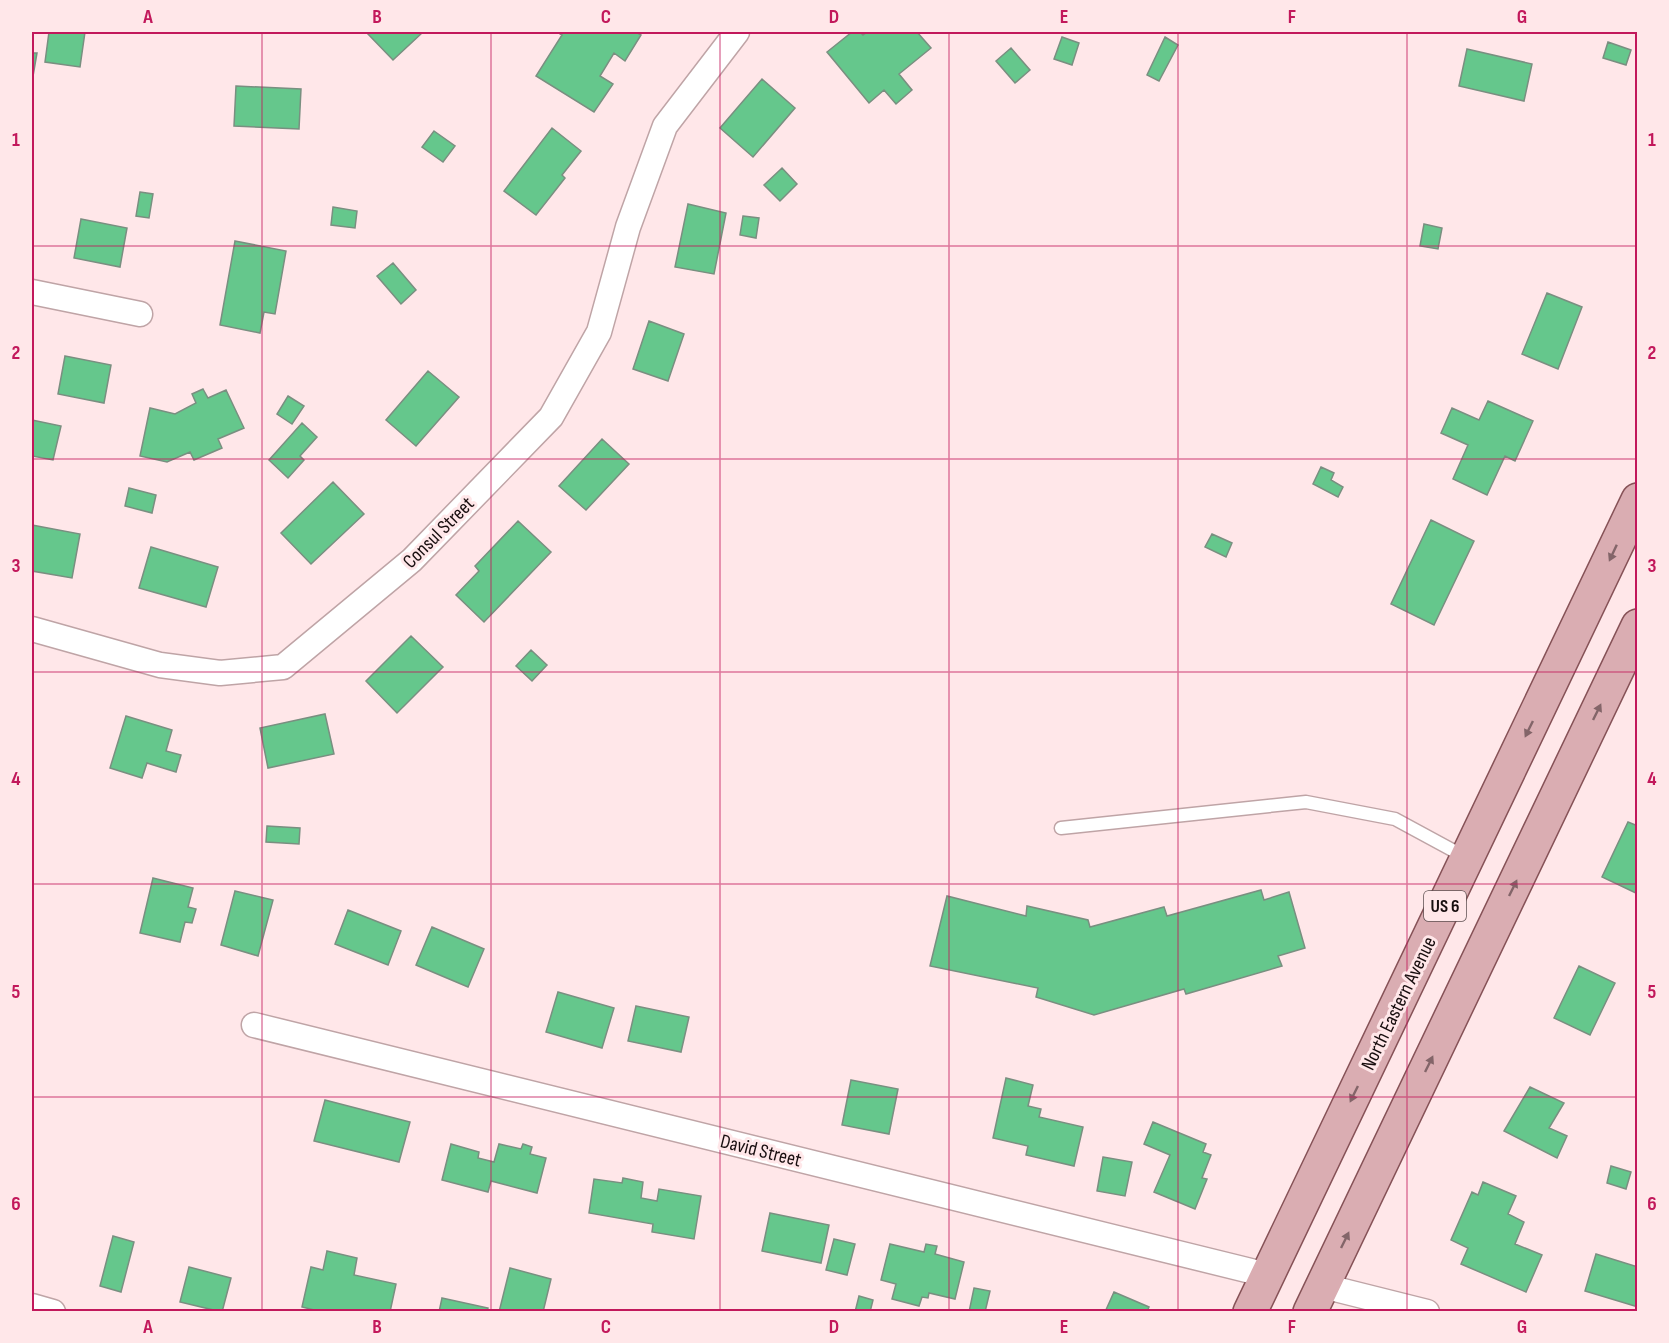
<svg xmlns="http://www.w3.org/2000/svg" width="1669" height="1343" font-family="'Sofia Sans Condensed',sans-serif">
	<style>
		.building { fill: #65c78c; stroke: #798f80; stroke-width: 1.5 }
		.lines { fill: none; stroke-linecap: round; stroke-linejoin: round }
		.lane-casing { stroke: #bfa4a6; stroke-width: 15 }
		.street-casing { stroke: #bfa4a6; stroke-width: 27 }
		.primary-casing { stroke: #865257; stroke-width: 36 }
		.lane { stroke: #fff; stroke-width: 12 }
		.street { stroke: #fff; stroke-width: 24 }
		.primary { stroke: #daadb2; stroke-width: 33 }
		.oneway { fill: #836569 }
		.grid { fill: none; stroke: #c2185b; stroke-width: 1.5; stroke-opacity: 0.55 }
		.labels { text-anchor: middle; stroke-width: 6; stroke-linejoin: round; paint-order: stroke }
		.shield { fill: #ffe7e9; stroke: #5d4f50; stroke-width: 1.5 }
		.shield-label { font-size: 18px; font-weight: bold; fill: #180e0f }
		.street-label { font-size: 20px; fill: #180e0f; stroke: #ffe7e9 }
		.neatline { fill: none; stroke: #c2185b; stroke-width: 2 }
		.grid-label { font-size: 20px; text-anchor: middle; font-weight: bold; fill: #c2185b }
	</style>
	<rect width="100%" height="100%" fill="#ffe7e9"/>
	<path class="building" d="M49,32H85L80,67L45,62Z
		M366,32H423L393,60Z
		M557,32H636L641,35L625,61L614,53L600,76L613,84L594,112L536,76L562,35Z
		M852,32H860L863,35L867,32H917L931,48L899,74L912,90L896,104L884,90L869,103L827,52Z
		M1062,37L1079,43L1072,65L1054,59Z
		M1165,37L1178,45L1159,81L1147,75Z
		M1608,42L1631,50L1626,65L1603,58Z
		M1011,48L1030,70L1015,83L996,61Z
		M1467,49L1532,64L1524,101L1459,86Z
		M32,53H37L32,82Z
		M762,79L795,108L753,157L720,128Z
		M236,86L301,89L299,129L234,126Z
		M552,128L581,151L562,175L565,178L536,215L504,191Z
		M434,131L455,146L443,162L422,147Z
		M782,168L797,184L780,201L764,185Z
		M140,192L153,194L149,218L136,216Z
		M688,204L726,213L714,274L675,267Z
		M333,207L357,211L355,228L331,225Z
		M743,216L759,218L756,238L740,235Z
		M81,219L127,228L120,267L74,258Z
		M1424,224L1442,228L1438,249L1420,246Z
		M235,241L286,251L275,314L264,312L260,333L220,325Z
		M393,263L416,290L401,304L377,276Z
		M1547,293L1582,307L1558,369L1522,354Z
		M649,321L684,334L668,381L633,369Z
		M65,356L111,365L104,403L58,394Z
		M428,371L459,397L416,446L386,420Z
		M203,389L208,398L226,390L244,428L218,439L222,448L194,460L190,452L167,462L140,456L150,408L175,414L196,403L192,394Z
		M288,396L304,406L292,424L277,414Z
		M1488,401L1533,421L1515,461L1505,456L1487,495L1453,479L1468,445L1441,433L1452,408L1479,420Z
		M32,420L61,426L53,460L32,456Z
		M302,423L317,437L300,456L304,460L288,478L269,460Z
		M602,439L629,464L586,510L559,486Z
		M1321,467L1334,473L1331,480L1343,487L1338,497L1313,484Z
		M333,482L364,514L311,564L281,533Z
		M129,488L156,495L152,513L125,506Z
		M1431,520L1474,541L1434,625L1391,604Z
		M518,521L551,552L484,622L456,595L479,571L475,566Z
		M32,525L80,534L72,578L32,571Z
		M1212,534L1232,543L1226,557L1205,547Z
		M151,547L218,567L206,607L139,588Z
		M411,636L443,667L397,713L366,681Z
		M531,650L547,665L532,681L516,666Z
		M325,714L334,754L268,768L260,728Z
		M126,716L172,730L166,751L181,755L176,772L147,763L142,778L110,768Z
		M1628,822L1638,826V894L1602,877Z
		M267,826L300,828L299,844L266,842Z
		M153,878L193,888L188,907L196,909L192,923L185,922L180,942L140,933Z
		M1261,890L1264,900L1289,892L1305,948L1278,956L1282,966L1186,994L1184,989L1094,1015L1036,997L1038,988L930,966L947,896L1026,916L1027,906L1088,920L1090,927L1164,907L1167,916Z
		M235,891L273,900L258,956L221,945Z
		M348,910L401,931L388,965L335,944Z
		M432,927L484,949L468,987L416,965Z
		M1579,966L1615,983L1590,1035L1554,1018Z
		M558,992L614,1008L602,1048L546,1032Z
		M636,1006L689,1017L681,1052L628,1041Z
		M1006,1078L1033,1085L1028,1106L1041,1109L1039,1117L1083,1127L1074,1166L1026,1155L1028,1146L993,1138Z
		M851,1080L898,1089L889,1134L842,1125Z
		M1530,1087L1564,1103L1549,1128L1567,1136L1557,1158L1504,1131Z
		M325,1100L410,1122L399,1162L314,1141Z
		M1153,1122L1206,1144L1203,1152L1211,1155L1202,1178L1207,1179L1195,1209L1154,1192L1170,1155L1144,1144Z
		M451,1144L479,1152L478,1158L494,1162L499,1144L521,1149L523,1144L532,1147L530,1154L546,1158L537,1193L491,1181L488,1192L442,1180Z
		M1103,1157L1132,1162L1125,1196L1097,1191Z
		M1611,1166L1631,1172L1626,1189L1607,1183Z
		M623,1178L643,1182L641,1198L657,1201L659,1189L701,1196L694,1239L652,1232L653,1224L589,1213L594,1179L622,1183Z
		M1483,1182L1516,1196L1508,1214L1524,1222L1515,1244L1542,1255L1526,1292L1461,1264L1468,1248L1451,1240L1472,1192L1478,1195Z
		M770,1213L829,1225L821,1263L762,1251Z
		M113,1236L134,1242L121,1292L100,1286Z
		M834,1239L855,1244L847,1275L826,1270Z
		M890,1244L924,1252L926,1244L937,1246L935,1254L964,1262L955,1299L929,1293L928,1298L922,1297L919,1306L892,1299L896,1284L881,1280Z
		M327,1251L357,1258L354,1275L396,1284L390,1312H322L302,1307L311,1267L323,1270Z
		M1596,1254L1638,1267V1307L1585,1291Z
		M189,1267L231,1278L222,1312L180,1302Z
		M510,1268L551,1279L543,1312H499Z
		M974,1288L990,1291L985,1312H969Z
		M1114,1292L1149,1307L1147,1312H1105Z
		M859,1296L873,1300L870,1312H855Z
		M442,1298L488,1308L487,1312H439Z"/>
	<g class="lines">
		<defs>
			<path id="lane" d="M1061,828L1306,802L1395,819L1467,858"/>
			<path id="street" d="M32,292L140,314
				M32,629L160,665L220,673L283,667L412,560L551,417L599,332L628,227L665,126L737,32
				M254,1025L1267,1275
				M1323,1286L1427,1312
				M32,1306L53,1312"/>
			<path id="primary" d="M1250,1312L1638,500
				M1310,1312L1638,626"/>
		</defs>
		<use href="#lane" class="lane-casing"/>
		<use href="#street" class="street-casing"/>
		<use href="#primary" class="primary-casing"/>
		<use href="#lane" class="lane"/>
		<use href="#street" class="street"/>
		<use href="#primary" class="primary"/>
	</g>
	<defs><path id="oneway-solid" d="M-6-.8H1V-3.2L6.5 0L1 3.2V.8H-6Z" transform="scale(1.5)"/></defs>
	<g class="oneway">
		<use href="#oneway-solid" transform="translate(1613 553) rotate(115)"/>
		<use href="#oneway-solid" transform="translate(1597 712) rotate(-64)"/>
		<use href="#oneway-solid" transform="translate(1529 729) rotate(116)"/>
		<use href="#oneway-solid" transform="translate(1513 888) rotate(-64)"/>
		<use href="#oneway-solid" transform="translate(1429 1064) rotate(-64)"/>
		<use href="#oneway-solid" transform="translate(1354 1094) rotate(116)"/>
		<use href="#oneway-solid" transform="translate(1345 1240) rotate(-64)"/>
	</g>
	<path class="grid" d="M262,32V1312M491,32V1312M720,32V1312M949,32V1312M1178,32V1312M1407,32V1312M32,246H1638M32,459H1638M32,672H1638M32,884H1638M32,1097H1638"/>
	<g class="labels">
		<rect class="shield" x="1424" y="891" width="42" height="30" rx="4.5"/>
		<g class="shield-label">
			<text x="1445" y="912">US 6</text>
		</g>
		<g class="street-label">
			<text transform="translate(438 532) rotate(-45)" y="7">Consul Street</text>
			<text transform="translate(1398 1003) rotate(-64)" y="7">North Eastern Avenue</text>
			<text transform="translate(761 1150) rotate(14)" y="7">David Street</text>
		</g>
	</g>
	<rect width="1669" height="1343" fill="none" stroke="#ffe7e9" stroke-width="66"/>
	<rect x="33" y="33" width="1603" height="1277" class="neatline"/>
	<g class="grid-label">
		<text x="148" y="23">A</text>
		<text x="377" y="23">B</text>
		<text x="606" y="23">C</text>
		<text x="834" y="23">D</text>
		<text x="1064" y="23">E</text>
		<text x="1292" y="23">F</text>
		<text x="1522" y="23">G</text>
		<text x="16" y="146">1</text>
		<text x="1652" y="146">1</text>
		<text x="16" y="359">2</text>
		<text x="1652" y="359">2</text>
		<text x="16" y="572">3</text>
		<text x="1652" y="572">3</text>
		<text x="16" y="785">4</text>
		<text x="1652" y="785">4</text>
		<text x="16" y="998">5</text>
		<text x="1652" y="998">5</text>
		<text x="16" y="1210">6</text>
		<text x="1652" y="1210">6</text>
		<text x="148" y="1333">A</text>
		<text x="377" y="1333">B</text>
		<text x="606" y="1333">C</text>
		<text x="834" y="1333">D</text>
		<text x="1064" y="1333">E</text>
		<text x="1292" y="1333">F</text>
		<text x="1522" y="1333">G</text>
	</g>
</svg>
